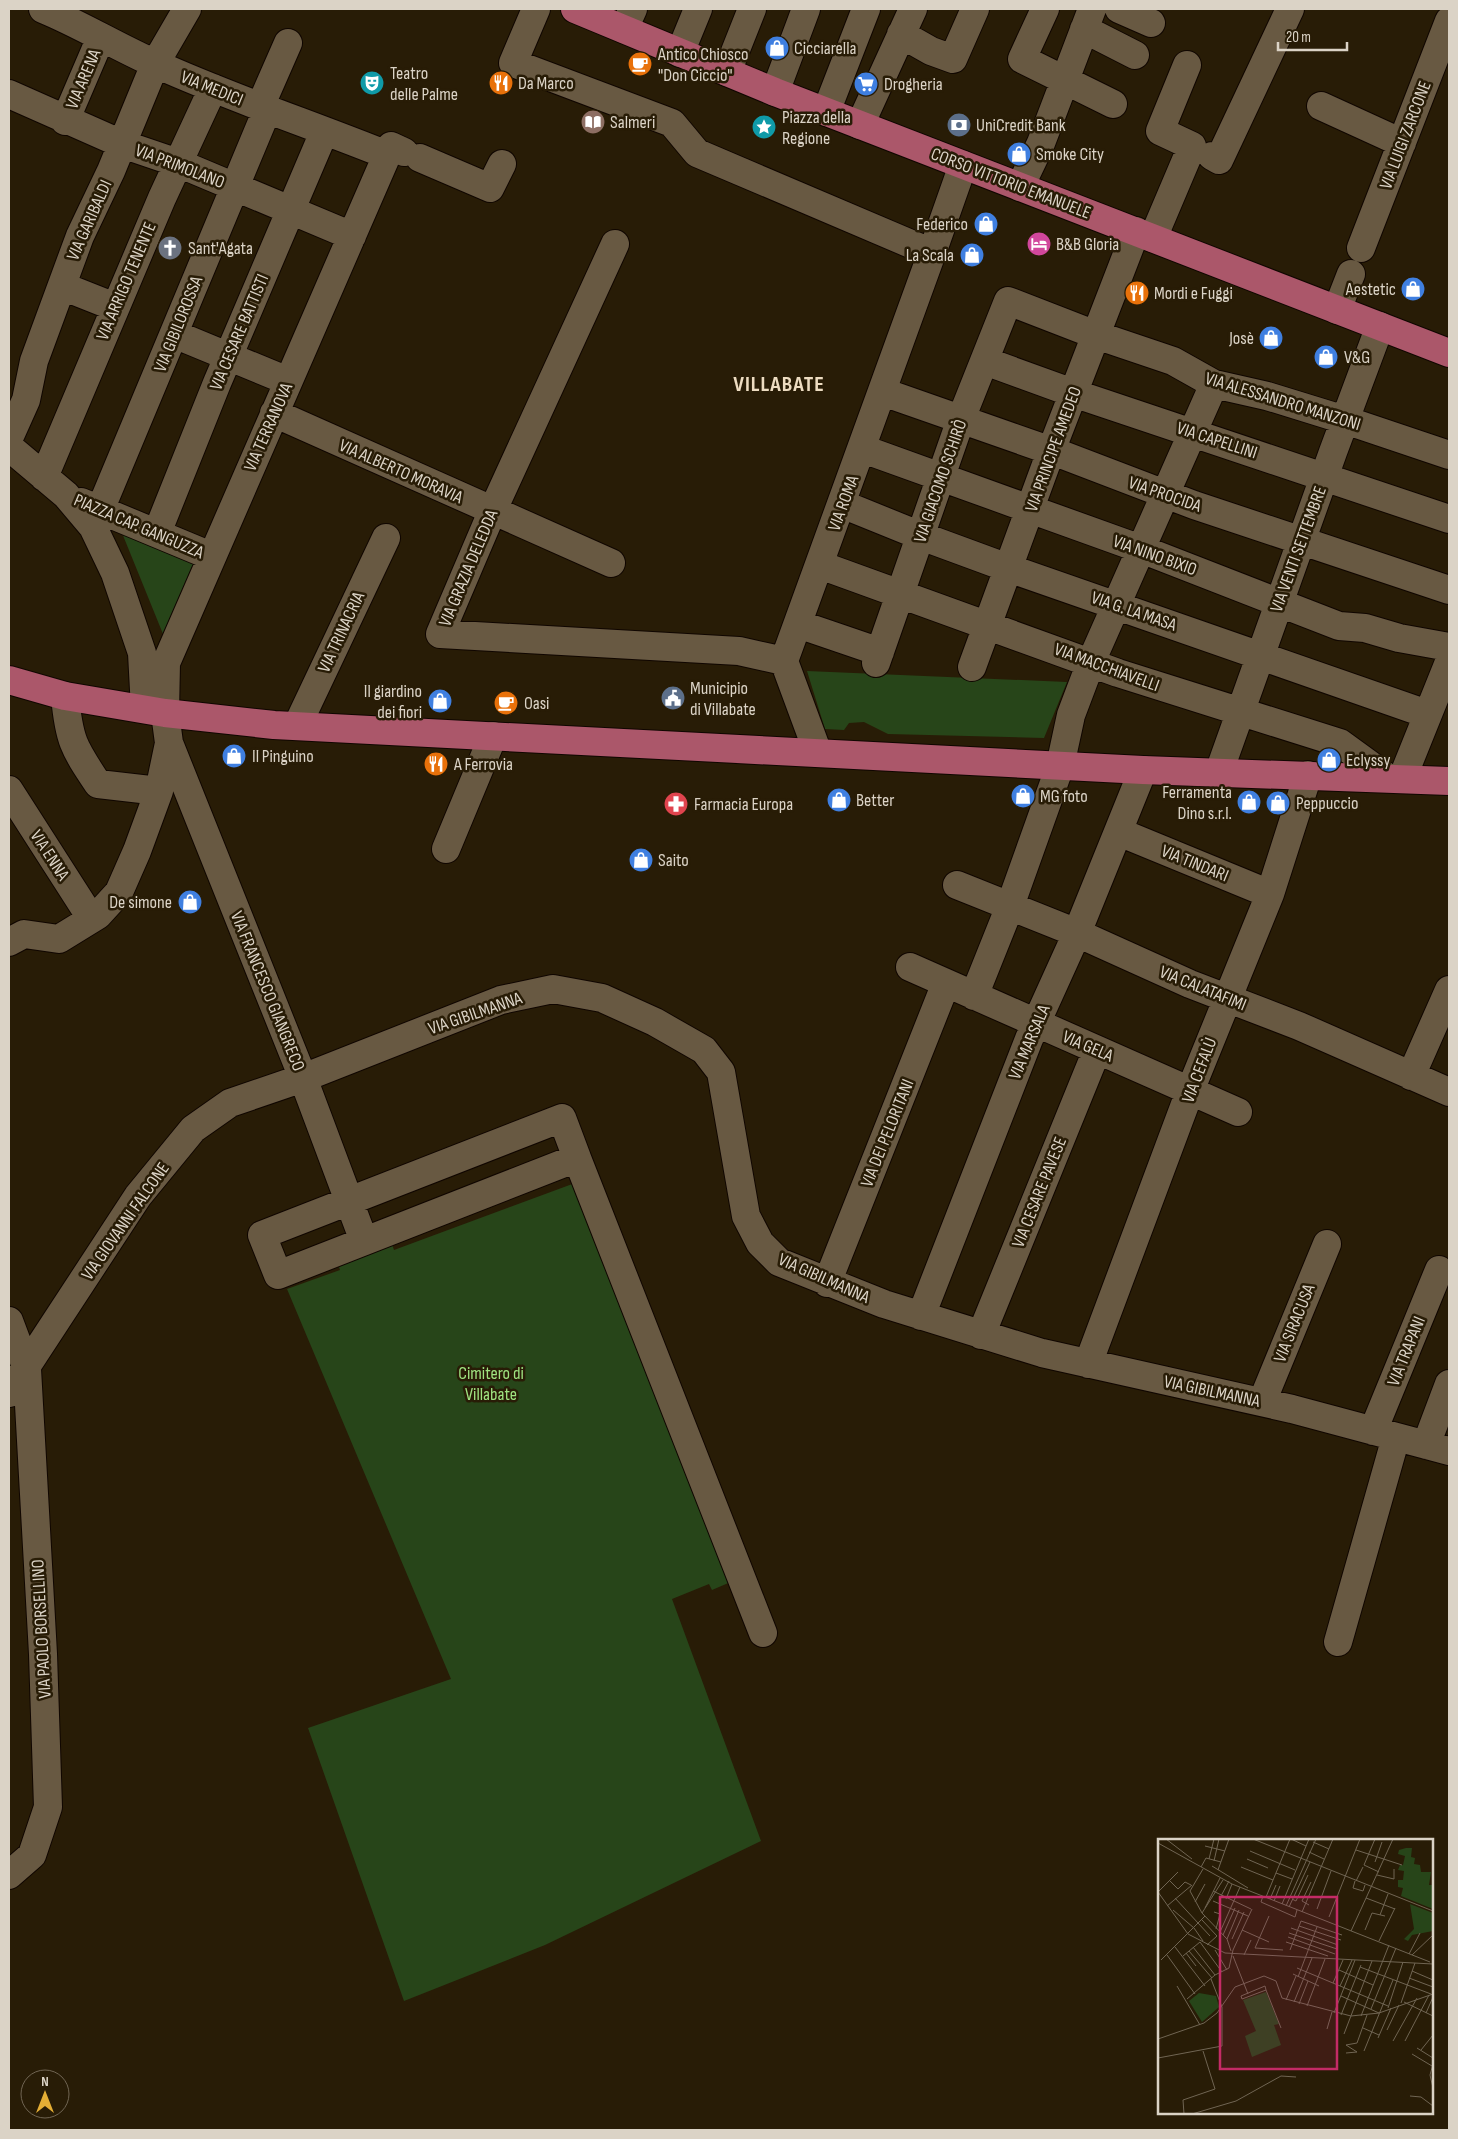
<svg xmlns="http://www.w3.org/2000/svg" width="1458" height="2139" font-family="'Sofia Sans Condensed',sans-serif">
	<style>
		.green { fill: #274519 }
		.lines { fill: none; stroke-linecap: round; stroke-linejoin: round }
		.minor-casing { stroke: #100600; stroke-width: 30 }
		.major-casing { stroke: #100600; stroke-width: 30 }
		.minor { stroke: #685942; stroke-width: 28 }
		.major { stroke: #ab576a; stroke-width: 28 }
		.labels { text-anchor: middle; stroke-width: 5; stroke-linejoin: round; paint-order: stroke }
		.poi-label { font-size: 18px; fill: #dbd3c6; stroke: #281c06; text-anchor: start }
		.street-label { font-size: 18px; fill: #dbd3c6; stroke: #281c06 }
		.park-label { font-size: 18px; fill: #9fe380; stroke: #281c06 }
		.district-label { font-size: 22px; font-weight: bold; letter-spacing: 1px; fill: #eddcc1; stroke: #281c06 }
		.inset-road { fill: none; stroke: #706553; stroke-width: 1 }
		.view { fill: #c42b66; fill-opacity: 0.15; stroke: #c42b66; stroke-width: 2.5 }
		.inset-edge { fill: none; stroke: #dbd3c6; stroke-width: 2.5 }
	</style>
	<rect width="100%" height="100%" fill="#281c06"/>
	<path class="green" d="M120,528L193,564L163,634Z
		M807,671L1067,682L1044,738L888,734L864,722L849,723L844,730L825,729Z
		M575,1183L733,1581L712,1590L709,1584L672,1599L761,1841L545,1945L404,2001L308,1728L451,1679L287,1289L340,1270L336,1258L390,1238L394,1250Z"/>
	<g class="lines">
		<defs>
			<path id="minor" d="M43,9C82,25 117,47 156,64C231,98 310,124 387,155
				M536,9L513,63L672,123L697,153L932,253L963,165
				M1045,9L1022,59L1113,104
				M1119,9L1151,23
				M624,29L633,9
				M1084,29L1135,55
				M901,34L931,51L953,59L975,9
				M680,53L698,9
				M727,72L752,9
				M775,92L806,9
				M9,94L122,144L178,163L352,236
				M1321,106L1402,143
				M260,107L288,43
				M826,112L866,9
				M65,121L101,37
				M860,125L913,9
				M1212,156L1219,160L1290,9
				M420,158L490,188L502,164
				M1020,187L1041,143L1092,9
				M1153,238L1192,146L1160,131L1187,65
				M615,244L492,512L440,634L739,651L784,661
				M1361,248L1449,21
				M62,286L115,307
				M1337,310L1351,274
				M174,334L288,381
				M985,361L1073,393L1449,519
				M883,392L1063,455L1194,505L1449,590
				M274,413L611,563
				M9,438L26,400L34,361L80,236L111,171L155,64L187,9
				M9,447L66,495L93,527L115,573L142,653L145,709
				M863,449L1141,549L1339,626L1365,628L1399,638L1449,647
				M44,477L162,198L213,88
				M81,502L211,556
				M842,504L921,536L1008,568L1427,714
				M93,527L267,110
				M157,533L217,383L324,132
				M820,565L1118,673L1340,743L1388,778
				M798,624L880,652
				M876,663L961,419L1008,301L1096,335L1173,361L1214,384L1267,396L1345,420L1449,455
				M972,667L1051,451L1136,231
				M65,696C69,741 74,748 98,784L159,791
				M297,726L386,538
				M169,743L303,1078L364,1241
				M818,753L784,661L932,253
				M1219,772L1333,452L1380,326
				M1402,779L1449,662
				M9,790L91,918
				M1119,832L1270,894
				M446,849L493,736
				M957,885L1077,933L1190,984L1299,1026L1449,1092
				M9,942L24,934L59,939L98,915L119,892L137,851L159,791L169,743L165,713L166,663L387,155L391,146L404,152
				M910,967L1238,1112
				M974,996L1010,906L1060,766L1071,715L1091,662L1214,384
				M1411,1076L1449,990
				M562,1118L577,1158L278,1275L262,1235Z
				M577,1158L763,1633
				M827,1283L946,983
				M921,1316L1029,1039L1077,933L1143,770
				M9,1321L27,1369L43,1654L48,1807L32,1855L9,1875
				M981,1335L1097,1050
				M1088,1364L1190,1091L1270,894L1308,775
				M9,1393L138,1196L193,1129L230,1103L303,1078L501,1000L553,989L602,998L655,1022L704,1050L721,1072L746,1216L760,1243L779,1262L884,1304L1042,1353L1292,1409L1449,1451
				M1262,1402L1327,1244
				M1373,1431L1439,1270
				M1426,1445L1449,1384
				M1338,1642L1396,1437"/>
			<path id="major" d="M575,9L775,92L1449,353
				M9,680L65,696L165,713L274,725L1143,770L1449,781"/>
		</defs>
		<use href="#minor" class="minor-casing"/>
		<use href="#major" class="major-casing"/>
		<use href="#minor" class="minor"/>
		<use href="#major" class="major"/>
	</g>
	<defs>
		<symbol id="shop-disc" viewBox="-11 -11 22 22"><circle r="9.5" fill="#3f7fe0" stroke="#281c06"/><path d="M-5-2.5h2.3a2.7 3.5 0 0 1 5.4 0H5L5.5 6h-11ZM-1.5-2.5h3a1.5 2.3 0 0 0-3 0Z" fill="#fff"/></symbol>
		<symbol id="cafe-disc" viewBox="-11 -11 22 22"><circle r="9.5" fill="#e8710a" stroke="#281c06"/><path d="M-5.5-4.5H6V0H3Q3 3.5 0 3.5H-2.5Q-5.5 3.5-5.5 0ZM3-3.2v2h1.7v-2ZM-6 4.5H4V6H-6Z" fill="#fff"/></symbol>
		<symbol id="theatre-disc" viewBox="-11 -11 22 22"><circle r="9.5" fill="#0f9aa8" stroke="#281c06"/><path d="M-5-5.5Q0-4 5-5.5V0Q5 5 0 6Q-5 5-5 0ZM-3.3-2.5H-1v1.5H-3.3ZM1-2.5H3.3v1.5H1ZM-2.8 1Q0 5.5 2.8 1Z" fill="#fff"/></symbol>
		<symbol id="restaurant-disc" viewBox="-11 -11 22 22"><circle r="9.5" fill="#e8710a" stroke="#281c06"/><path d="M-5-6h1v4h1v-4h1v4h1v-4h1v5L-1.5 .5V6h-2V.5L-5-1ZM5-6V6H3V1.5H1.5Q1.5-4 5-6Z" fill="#fff"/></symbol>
		<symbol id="supermarket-disc" viewBox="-11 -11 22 22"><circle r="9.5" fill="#3f7fe0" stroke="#281c06"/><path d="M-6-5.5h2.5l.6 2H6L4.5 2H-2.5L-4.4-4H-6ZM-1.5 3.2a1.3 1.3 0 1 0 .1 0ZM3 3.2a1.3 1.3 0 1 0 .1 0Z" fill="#fff"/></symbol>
		<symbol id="library-disc" viewBox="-11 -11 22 22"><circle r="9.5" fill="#8d6e63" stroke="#281c06"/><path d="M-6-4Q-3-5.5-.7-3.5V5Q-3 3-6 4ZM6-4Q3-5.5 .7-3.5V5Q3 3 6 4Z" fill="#fff"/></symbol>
		<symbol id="bank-disc" viewBox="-11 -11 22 22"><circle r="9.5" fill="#5c6f8a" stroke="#281c06"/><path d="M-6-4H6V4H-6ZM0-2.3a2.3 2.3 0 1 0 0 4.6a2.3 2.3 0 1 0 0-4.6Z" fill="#fff"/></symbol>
		<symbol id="sight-disc" viewBox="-11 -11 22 22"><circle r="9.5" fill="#0f9aa8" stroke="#281c06"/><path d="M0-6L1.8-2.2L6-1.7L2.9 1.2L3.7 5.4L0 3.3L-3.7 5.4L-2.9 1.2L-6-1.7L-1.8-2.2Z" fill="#fff"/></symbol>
		<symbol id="hotel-disc" viewBox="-11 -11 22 22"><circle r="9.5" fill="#d1479c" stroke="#281c06"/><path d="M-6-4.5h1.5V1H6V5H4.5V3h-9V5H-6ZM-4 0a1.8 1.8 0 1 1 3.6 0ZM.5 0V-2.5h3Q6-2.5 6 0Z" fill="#fff"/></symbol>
		<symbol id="church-disc" viewBox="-11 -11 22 22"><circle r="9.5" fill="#6b7280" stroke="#281c06"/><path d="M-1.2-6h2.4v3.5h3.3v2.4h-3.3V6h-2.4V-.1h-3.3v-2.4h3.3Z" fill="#fff"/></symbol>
		<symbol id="civic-disc" viewBox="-11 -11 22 22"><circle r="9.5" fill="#5c6f8a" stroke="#281c06"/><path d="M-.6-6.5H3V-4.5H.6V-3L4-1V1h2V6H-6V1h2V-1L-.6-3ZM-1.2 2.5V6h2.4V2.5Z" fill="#fff"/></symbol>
		<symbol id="pharmacy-disc" viewBox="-11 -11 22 22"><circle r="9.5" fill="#e0444e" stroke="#281c06"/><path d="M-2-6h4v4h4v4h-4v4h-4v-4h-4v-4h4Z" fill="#fff"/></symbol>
	</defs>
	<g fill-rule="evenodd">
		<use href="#shop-disc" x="763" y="34" width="28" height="28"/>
		<use href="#cafe-disc" x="626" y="50" width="28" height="28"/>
		<use href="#theatre-disc" x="358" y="69" width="28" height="28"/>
		<use href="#restaurant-disc" x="487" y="69" width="28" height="28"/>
		<use href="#supermarket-disc" x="852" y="70" width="28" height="28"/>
		<use href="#library-disc" x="579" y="108" width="28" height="28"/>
		<use href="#bank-disc" x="945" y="111" width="28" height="28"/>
		<use href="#sight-disc" x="750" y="113" width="28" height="28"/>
		<use href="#shop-disc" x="1005" y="140" width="28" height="28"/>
		<use href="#shop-disc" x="972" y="210" width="28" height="28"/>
		<use href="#hotel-disc" x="1025" y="230" width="28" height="28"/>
		<use href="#church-disc" x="156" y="234" width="28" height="28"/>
		<use href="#shop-disc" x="958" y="241" width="28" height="28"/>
		<use href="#shop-disc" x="1399" y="275" width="28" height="28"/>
		<use href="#restaurant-disc" x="1123" y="279" width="28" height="28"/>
		<use href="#shop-disc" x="1257" y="324" width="28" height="28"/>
		<use href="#shop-disc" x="1312" y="343" width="28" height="28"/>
		<use href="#civic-disc" x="659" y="684" width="28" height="28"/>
		<use href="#shop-disc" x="426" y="687" width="28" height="28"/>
		<use href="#cafe-disc" x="492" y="689" width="28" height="28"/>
		<use href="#shop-disc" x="220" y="742" width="28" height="28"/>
		<use href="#shop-disc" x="1315" y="746" width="28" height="28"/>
		<use href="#restaurant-disc" x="422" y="750" width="28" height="28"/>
		<use href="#shop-disc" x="1009" y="782" width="28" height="28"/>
		<use href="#shop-disc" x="825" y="786" width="28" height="28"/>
		<use href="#shop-disc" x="1235" y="788" width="28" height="28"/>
		<use href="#shop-disc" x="1264" y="789" width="28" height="28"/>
		<use href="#pharmacy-disc" x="662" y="790" width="28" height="28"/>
		<use href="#shop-disc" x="627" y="846" width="28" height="28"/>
		<use href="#shop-disc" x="176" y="888" width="28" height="28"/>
	</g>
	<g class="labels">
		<g class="poi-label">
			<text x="794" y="54">Cicciarella</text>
			<text x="658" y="60">Antico Chiosco<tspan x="658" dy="21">"Don Ciccio"</tspan></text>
			<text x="390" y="79">Teatro<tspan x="390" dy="21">delle Palme</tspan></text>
			<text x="518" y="89">Da Marco</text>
			<text x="884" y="90">Drogheria</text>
			<text x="782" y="123">Piazza della<tspan x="782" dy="21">Regione</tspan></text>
			<text x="610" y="128">Salmeri</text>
			<text x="976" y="131">UniCredit Bank</text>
			<text x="1036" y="160">Smoke City</text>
			<text x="968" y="230" text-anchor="end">Federico</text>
			<text x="1056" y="250">B&amp;B Gloria</text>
			<text x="188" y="254">Sant'Agata</text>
			<text x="954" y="261" text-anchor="end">La Scala</text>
			<text x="1396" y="295" text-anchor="end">Aestetic</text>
			<text x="1154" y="299">Mordi e Fuggi</text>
			<text x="1254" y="344" text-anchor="end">Josè</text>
			<text x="1344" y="363">V&amp;G</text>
			<text x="690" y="694">Municipio<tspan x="690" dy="21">di Villabate</tspan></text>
			<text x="422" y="697" text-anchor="end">Il giardino<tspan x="422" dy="21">dei fiori</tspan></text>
			<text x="524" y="709">Oasi</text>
			<text x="252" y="762">Il Pinguino</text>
			<text x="1346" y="766">Eclyssy</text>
			<text x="454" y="770">A Ferrovia</text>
			<text x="1232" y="798" text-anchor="end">Ferramenta<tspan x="1232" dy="21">Dino s.r.l.</tspan></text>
			<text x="1040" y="802">MG foto</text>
			<text x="856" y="806">Better</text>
			<text x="1296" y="809">Peppuccio</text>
			<text x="694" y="810">Farmacia Europa</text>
			<text x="658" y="866">Saito</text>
			<text x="172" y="908" text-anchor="end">De simone</text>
		</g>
		<g class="street-label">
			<text transform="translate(83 79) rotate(-67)" y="6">VIA ARENA</text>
			<text transform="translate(212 88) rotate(22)" y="6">VIA MEDICI</text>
			<text transform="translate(1405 135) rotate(-69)" y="6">VIA LUIGI ZARCONE</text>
			<text transform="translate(180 166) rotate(21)" y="6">VIA PRIMOLANO</text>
			<text transform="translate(1011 183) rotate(21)" y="6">CORSO VITTORIO EMANUELE</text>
			<text transform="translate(89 220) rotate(-66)" y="6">VIA GARIBALDI</text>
			<text transform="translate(126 281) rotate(-67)" y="6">VIA ARRIGO TENENTE</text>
			<text transform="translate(178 324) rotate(-68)" y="6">VIA GIBILOROSSA</text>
			<text transform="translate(239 332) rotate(-67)" y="6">VIA CESARE BATTISTI</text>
			<text transform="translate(1283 401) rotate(17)" y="6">VIA ALESSANDRO MANZONI</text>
			<text transform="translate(268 427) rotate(-66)" y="6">VIA TERRANOVA</text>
			<text transform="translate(1217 440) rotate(18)" y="6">VIA CAPELLINI</text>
			<text transform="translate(1053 449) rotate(-70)" y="6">VIA PRINCIPE AMEDEO</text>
			<text transform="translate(401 471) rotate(24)" y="6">VIA ALBERTO MORAVIA</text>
			<text transform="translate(940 481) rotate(-71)" y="6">VIA GIACOMO SCHIRÒ</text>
			<text transform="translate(1165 494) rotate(19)" y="6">VIA PROCIDA</text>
			<text transform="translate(843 503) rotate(-70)" y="6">VIA ROMA</text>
			<text transform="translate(139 526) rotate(23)" y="6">PIAZZA CAP. GANGUZZA</text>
			<text transform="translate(1298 549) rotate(-70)" y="6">VIA VENTI SETTEMBRE</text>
			<text transform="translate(1155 555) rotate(20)" y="6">VIA NINO BIXIO</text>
			<text transform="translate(468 568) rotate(-67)" y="6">VIA GRAZIA DELEDDA</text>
			<text transform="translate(1134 611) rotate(19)" y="6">VIA G. LA MASA</text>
			<text transform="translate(341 632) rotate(-65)" y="6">VIA TRINACRIA</text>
			<text transform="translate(1107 667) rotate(20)" y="6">VIA MACCHIAVELLI</text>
			<text transform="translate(50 855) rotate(57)" y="6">VIA ENNA</text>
			<text transform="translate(1195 863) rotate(22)" y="6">VIA TINDARI</text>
			<text transform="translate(1203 988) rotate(22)" y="6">VIA CALATAFIMI</text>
			<text transform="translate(268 991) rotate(68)" y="6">VIA FRANCESCO GIANGRECO</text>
			<text transform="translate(475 1013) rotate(-19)" y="6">VIA GIBILMANNA</text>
			<text transform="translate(1029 1042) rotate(-67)" y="6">VIA MARSALA</text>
			<text transform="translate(1088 1046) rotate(23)" y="6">VIA GELA</text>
			<text transform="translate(1199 1070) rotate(-69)" y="6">VIA CEFALÙ</text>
			<text transform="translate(887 1133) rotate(-68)" y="6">VIA DEI PELORITANI</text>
			<text transform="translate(1039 1192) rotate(-68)" y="6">VIA CESARE PAVESE</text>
			<text transform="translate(125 1221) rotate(-55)" y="6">VIA GIOVANNI FALCONE</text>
			<text transform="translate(824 1278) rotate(24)" y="6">VIA GIBILMANNA</text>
			<text transform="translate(1294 1323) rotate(-68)" y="6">VIA SIRACUSA</text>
			<text transform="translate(1406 1351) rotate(-68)" y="6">VIA TRAPANI</text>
			<text transform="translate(1212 1391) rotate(12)" y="6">VIA GIBILMANNA</text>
			<text transform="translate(41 1629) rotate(-93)" y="6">VIA PAOLO BORSELLINO</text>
		</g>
		<g class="park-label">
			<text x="491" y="1379">Cimitero di<tspan x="491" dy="21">Villabate</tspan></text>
		</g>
		<g class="district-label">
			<text x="779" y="391">VILLABATE</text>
		</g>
	</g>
	<g transform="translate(1158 1839)">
		<rect width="275" height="275" fill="#281c06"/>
		<path d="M248,9H254L253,18L257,19L256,25L262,26L263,33H273L271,46H275V70L243,57L245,49L240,48V41H245L246,32L240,31L242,26H245L247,17L240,15L241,11ZM252,65L275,74V92L254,96L250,102L246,100L256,90ZM108,153L121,185L116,186L123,206L94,218L87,197L98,192L85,161ZM41,154L58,157L61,168L44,183L31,162Z" fill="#274519"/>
		<path class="inset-road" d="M8,0L34,20M95,0L275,72M133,0L148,7M217,0L206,26L221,33M155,3L171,10M0,4L74,45L272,123M47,7L67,12M198,11L244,26M92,12L137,31M151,13L166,20M51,20L56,0M89,20L110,29M56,22L61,0M217,23L224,3M54,27L90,49M43,28L48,19L63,23M83,28L115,41M45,30L32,52L44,74L69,100L73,112M60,31L71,0M118,34L134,40M219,36L236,40V30M12,42L20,50L27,43L33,46M197,42L195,49L205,52L207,46M198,42L205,28M55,52L93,70M0,53L20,33M0,53L30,95L67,114L275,125M63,57L71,42M105,57L103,63L137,78L139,71M108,58L132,0M17,59L52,97M208,59L237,70M68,60L74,45M112,60L118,46M134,60L138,62L150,36M55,62L90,77M116,62L122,47M37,63L47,45M124,65L151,0M151,66L144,62L153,43M9,67L34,46M128,67L158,0M131,68L152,23M47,69L62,39M159,70L173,32M15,71L36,89L45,102M56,73L62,75L58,90M144,73L175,0M44,74L65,41M222,76L230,55M111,77L97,109L125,111M171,78L202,0M44,81L59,97L49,106M141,87L183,101M133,89L180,106M84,91L111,103M207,91L214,74L227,77M193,92L235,0M62,93L82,48M131,94L179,110M65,96L77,69M130,98L177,115M69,100L81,71M74,100L86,73M221,102L237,69M42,103L64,133M128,103L170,117M17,108L47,147M35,108L57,136M57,111L69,131M132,111L143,82L184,96M31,112L54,139M28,114L38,127M251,115L262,94M9,116L37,155M86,116L93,101M254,116L275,96M25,117L42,103M75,117L90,155M3,121L47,77M202,128L273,155M139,129L230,167M181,131L215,146M254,132L275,141M135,135L161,147M140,138L159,88M251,139L275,148M175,144L185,121M19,147L42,186M107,147L108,151L84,160L83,157ZM182,147L194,121M108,151L123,189M183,157L221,174M29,160L57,136L71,129L75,111L94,70M128,161L138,137M136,163L154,119M246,163L275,177M243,164L257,124M141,165L150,142M149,167L167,120M230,169L245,123M213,170L238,109M176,174L197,121M268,174L275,158M183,176L203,126M203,177L231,106M205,189L221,196M169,190L174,173M229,191L241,166M186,195L214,122M220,199L233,169M0,200L46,184L59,174L77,148L106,137L118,142L124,159L193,177L221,174L275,155M235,202L259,159M247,202L271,156M259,209L275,219M263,211L275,196M206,212L235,141M188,214L199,213L188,206L199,204L209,176M254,215L274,227M0,219L64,207V168L53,140M275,225L272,236L275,249M252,257L263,258L275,267M26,275L25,261L57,250L45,212M34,275L78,262L123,237L138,238"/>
		<path class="view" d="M62,58H179V230H62Z"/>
		<rect width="275" height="275" class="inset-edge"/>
	</g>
	<rect width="1458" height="2139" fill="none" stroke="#dbd3c6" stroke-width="20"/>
	<g transform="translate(45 2094)"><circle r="24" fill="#281c06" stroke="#706553"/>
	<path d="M0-4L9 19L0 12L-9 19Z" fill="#e4ae35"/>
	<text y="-8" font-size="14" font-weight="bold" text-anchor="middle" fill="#dbd3c6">N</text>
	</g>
	<path d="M1278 42v8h69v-8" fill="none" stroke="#dbd3c6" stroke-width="2.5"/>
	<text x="1286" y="42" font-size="15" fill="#dbd3c6" stroke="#281c06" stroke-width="4" paint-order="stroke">20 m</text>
</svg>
